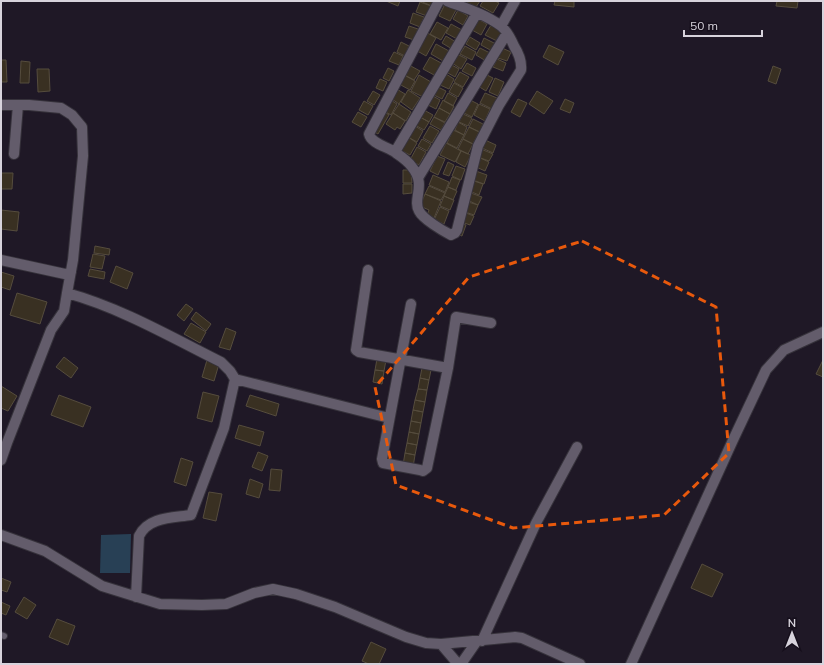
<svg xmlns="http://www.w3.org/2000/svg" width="824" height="665" font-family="Mulish,sans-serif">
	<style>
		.water { fill: #284055 }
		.building { fill: #393022; stroke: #554c3d }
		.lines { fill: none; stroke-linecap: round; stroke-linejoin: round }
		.lane-casing { stroke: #36323b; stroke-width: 8 }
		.street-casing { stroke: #36323b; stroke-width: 12 }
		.lane { stroke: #635c6b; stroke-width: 6 }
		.street { stroke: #635c6b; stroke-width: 10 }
		.marked { fill: none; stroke: #e8590c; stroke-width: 3; stroke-dasharray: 8 5; stroke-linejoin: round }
	</style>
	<rect width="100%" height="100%" fill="#1f1826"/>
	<path class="water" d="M131,534L130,573H100L101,535Z"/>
	<path class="building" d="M386,1H400L398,6Z
		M420,1H434L432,6Z
		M467,1H480L476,7L466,2Z
		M483,1H495L499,3L493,13L480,6Z
		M555,1H574V7L554,5Z
		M777,1H798L797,8L776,6Z
		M420,2L431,6L427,16L416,12Z
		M445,4L456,10L450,21L439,16Z
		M458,10L468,16L463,25L453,19Z
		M413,13L424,17L420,27L410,23Z
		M478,19L487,24L481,35L472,30Z
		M437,22L448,28L441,40L430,34Z
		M451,24L462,30L457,39L446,33Z
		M491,25L502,32L497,41L485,35Z
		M409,26L418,29L414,40L405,37Z
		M424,31L436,38L426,56L414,49Z
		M446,36L456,42L452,49L442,43Z
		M470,37L480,43L476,50L466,44Z
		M484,38L496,44L492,51L481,45Z
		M401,42L409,46L405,56L397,52Z
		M436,44L449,51L443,61L431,54Z
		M549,45L564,52L558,65L543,57Z
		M465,46L476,52L472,60L460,54Z
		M480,48L490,53L486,61L476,55Z
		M502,48L511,52L507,61L498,58Z
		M394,52L403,56L399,65L389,61Z
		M457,54L467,59L461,69L452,63Z
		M430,57L443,64L436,76L423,69Z
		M497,59L506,63L503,71L493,67Z
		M1,60H6L7,82H1Z
		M21,61L30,62L29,83H20Z
		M467,63L476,68L472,76L462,71Z
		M450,64L459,69L455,77L446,72Z
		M409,65L420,71L414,80L403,74Z
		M773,66L781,69L776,84L768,81Z
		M388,68L394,71L389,81L383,78Z
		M37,69H49L50,91L38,92Z
		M460,72L469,77L463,87L454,82Z
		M446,74L454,79L449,89L440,85Z
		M485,74L493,78L486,91L478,86Z
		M404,75L415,81L410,90L399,84Z
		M419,75L431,82L423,97L411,91Z
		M495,78L504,82L498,96L489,92Z
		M380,79L387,82L383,91L376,88Z
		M454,83L463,88L458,97L449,92Z
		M438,87L446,91L442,99L434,95Z
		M395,88L405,94L399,104L389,97Z
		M408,90L420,98L412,110L401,102Z
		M373,91L380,95L374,105L367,101Z
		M537,91L553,101L544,114L529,104Z
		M448,93L457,98L453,106L444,101Z
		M485,93L497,98L492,109L480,103Z
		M433,96L440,100L436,109L428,105Z
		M389,99L397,104L391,115L382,110Z
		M518,99L527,103L520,117L511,112Z
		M565,99L574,103L570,113L560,109Z
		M443,100L454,106L450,114L439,108Z
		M470,100L478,104L472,117L464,113Z
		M364,101L373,106L368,115L359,110Z
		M399,104L411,112L406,121L393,113Z
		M479,104L490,109L485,121L474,115Z
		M439,108L450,114L445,122L434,117Z
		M424,110L433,115L429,122L420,117Z
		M383,111L389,115L378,134L371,130Z
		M358,112L367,117L361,127L352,122Z
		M393,113L405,121L400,129L397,127L395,130L386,124Z
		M463,114L472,118L468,126L459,122Z
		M420,117L429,122L424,130L415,125Z
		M434,117L445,123L441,130L430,124Z
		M473,119L483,124L480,132L469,127Z
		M458,122L467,127L464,135L455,130Z
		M415,126L423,131L417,142L408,137Z
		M430,126L439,131L432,143L423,138Z
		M469,127L479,132L473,144L463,139Z
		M453,130L464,135L457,148L447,143Z
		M408,137L417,143L410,155L400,150Z
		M422,139L431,144L427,151L418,146Z
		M463,139L473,144L468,154L458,149Z
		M485,140L496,145L493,153L482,148Z
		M446,143L461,151L455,162L440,155Z
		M417,147L426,152L419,165L410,160Z
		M481,149L493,154L489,161L478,157Z
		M461,151L471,155L465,167L456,162Z
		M437,156L445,159L438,175L430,171Z
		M478,157L489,162L485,171L474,166Z
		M448,162L454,165L449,176L443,174Z
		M456,166L465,169L461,180L452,176Z
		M403,170H411L412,183H403Z
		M473,170L487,175L484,184L470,179Z
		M1,173H13L12,189H1Z
		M433,175L449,182L445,192L429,185Z
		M452,177L460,180L456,190L448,187Z
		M471,180L483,184L479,195L467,190Z
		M403,184H412V193L403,194Z
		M429,186L445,193L441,200L425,194Z
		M448,187L457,191L453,200L444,196Z
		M468,192L482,197L478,205L465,199Z
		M425,194L441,201L434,218L427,215L429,210L420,206Z
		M444,196L454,200L450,210L440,206Z
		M465,201L478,205L474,215L462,211Z
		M440,207L449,211L444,224L434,220Z
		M1,210L19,212L17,231L1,229Z
		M463,212L474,216L470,225L459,221Z
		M460,223L466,225L462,236L456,234Z
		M95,246L110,249L109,255L94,253Z
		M93,254L105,256L102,269L90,267Z
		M116,266L133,273L127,289L110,282Z
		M90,269L105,272L104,279L88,276Z
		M1,272L14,276L10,290L1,287Z
		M17,293L47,302L40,324L10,315Z
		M186,304L193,309L184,321L177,315Z
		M196,312L211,324L206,331L191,319Z
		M191,323L206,332L200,343L184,334Z
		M226,328L236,332L230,350L219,347Z
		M64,357L78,368L71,378L56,367Z
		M377,359L386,360L384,371L375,370Z
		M207,360L219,364L214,381L202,377Z
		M823,360V377L816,374Z
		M422,368L431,370L429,380L420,378Z
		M375,370L384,371L382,384L373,382Z
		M420,378L429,380L427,390L418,389Z
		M1,386L17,396L8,411L1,408Z
		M418,389L427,390L425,402L415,400Z
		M203,392L219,396L212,422L197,418Z
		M59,395L91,407L83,427L51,415Z
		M250,395L279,404L276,416L246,406Z
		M415,400L425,402L423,412L413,410Z
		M413,410L423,412L421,423L411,421Z
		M411,421L421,423L419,434L409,432Z
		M239,425L264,432L260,446L235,438Z
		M409,432L419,434L417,445L407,443Z
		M407,443L417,445L415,455L405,453Z
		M258,452L268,456L262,471L252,467Z
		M405,453L415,455L413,467L403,465Z
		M181,458L193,462L186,486L174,482Z
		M271,469L282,470L280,491L269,490Z
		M250,479L263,484L259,498L246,494Z
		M209,492L222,494L216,521L203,518Z
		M702,564L723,574L712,597L691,588Z
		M1,578L11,582L7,592L1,590Z
		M24,597L36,605L27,619L15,612Z
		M1,602L10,606L6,615L1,613Z
		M57,619L75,626L68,645L49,637Z
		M371,642L386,649L379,664H369L362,661Z"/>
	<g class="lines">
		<defs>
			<path id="lane" d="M1,635L4,636"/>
			<path id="street" d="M439,1L369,134C371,144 389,147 396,153C402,157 408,161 412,167C427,185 412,199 419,211C423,219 443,231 451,235L455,233L457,230L478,146L499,105L521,70C522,61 519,54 514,46C511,39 507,31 501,26C485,14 465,8 447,1
				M501,26L515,1
				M1,105H29L61,108L72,115L82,127L83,156L73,260L67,293
				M395,152L477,13
				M14,154L18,105
				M418,178L507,33
				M1,260L65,274L71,272
				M368,270L356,350L359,352L448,368
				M411,304L382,459L383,463L420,470L423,471L427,468L448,368L456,317L491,323
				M235,379L389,418
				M1,460L7,443L51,330L64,311L67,293C121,308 171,337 221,362L230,371L235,379L224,428L191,515C172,518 148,517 139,536L136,597
				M1,535L45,551L102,586L160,604L202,605L226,604L254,593L273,589L296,594L335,607L406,637L426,643L441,644L515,637L522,638L580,664
				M482,641L536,523L577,447
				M441,644L458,664
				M461,664L477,641
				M631,664L733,440L766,370L784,350L823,332"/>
		</defs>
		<use href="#lane" class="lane-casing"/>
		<use href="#street" class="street-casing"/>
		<use href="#lane" class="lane"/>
		<use href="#street" class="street"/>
	</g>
	<path class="marked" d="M582,241L716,307L729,453L664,515L513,528L396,485L375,387L469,277Z"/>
	<rect width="824" height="665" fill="none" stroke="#d7d3dc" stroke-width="4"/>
	<g transform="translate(792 633)" stroke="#160f1c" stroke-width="3" paint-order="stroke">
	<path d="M0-3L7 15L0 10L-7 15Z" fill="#d7d3dc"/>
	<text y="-6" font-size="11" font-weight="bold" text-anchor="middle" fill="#d7d3dc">N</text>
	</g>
	<path d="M684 30v6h78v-6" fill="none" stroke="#d7d3dc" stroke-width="2"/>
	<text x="690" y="30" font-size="12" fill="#d7d3dc" stroke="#160f1c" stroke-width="3" paint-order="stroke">50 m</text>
</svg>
